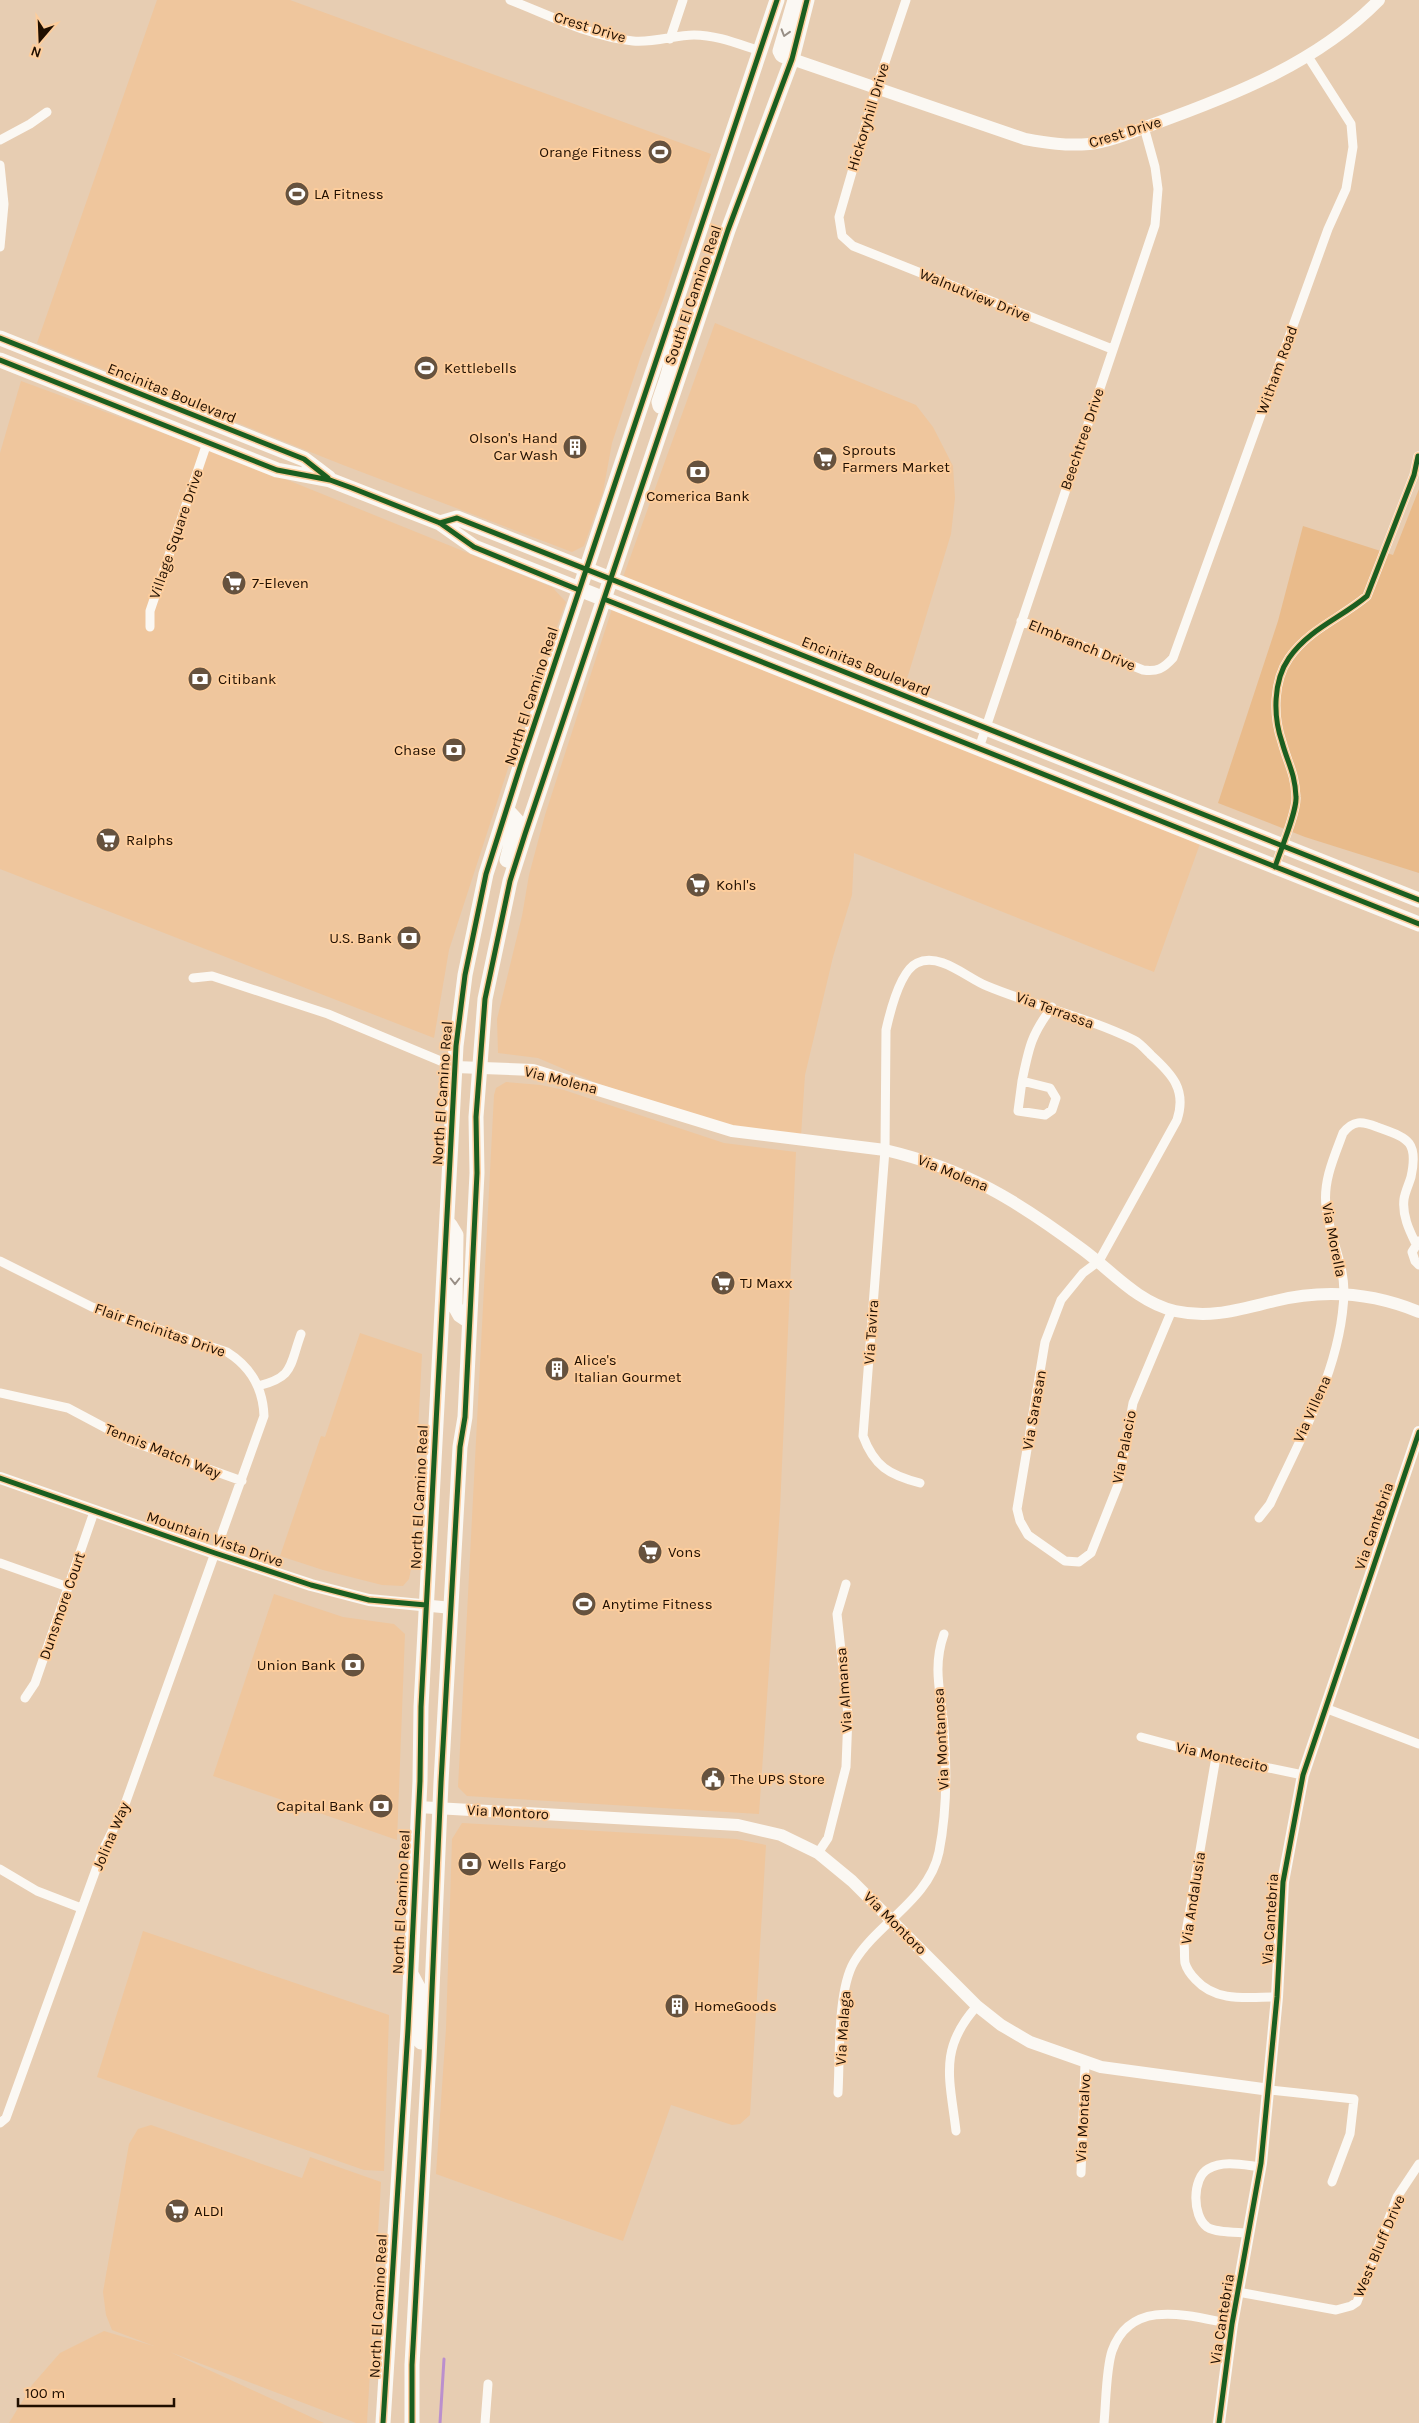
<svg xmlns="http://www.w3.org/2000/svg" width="1419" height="2423" font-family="Karla,sans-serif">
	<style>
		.built { fill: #efc69d }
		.green { fill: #e9bb8b }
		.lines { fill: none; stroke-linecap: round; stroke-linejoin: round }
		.stream { stroke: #bb8fcd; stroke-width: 3 }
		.street { stroke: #fbf8f3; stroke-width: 9 }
		.secondary { stroke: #fbf8f3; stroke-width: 12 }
		.primary { stroke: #fbf8f3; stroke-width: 15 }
		.cycleway-casing { stroke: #fdcd9c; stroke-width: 8 }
		.cycleway { stroke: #1b5e20; stroke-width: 5 }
		.oneway { stroke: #988f86 }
		.labels { text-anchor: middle; stroke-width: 4; stroke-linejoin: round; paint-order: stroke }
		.street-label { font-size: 15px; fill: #200f00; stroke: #fdcd9c }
		.poi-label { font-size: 15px; fill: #200f00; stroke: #fdcd9c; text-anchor: start }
	</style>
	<rect width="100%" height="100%" fill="#e7cdb2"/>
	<path class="built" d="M157,0H290L711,154L663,300L641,356L612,443L603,492L584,546L572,552L343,465L37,343Z
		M715,323L916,405L933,427L953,466L955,498L951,534L903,692L622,580Z
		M21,381L258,468L552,587L566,602L528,707L449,950L434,1038L0,869V453Z
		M612,609L1201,841L1154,972L854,853L852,895L833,957L805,1075L801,1136L720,1124L599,1084L538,1058L498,1053L497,1019L522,916L529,875L545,815Z
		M506,1082L541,1085L564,1090L724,1143L796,1152L780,1509L759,1814L467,1796L458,1787L494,1095L496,1088Z
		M360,1333L422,1354L411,1569L409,1579L403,1586L382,1585L323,1570L280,1556L321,1436L325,1437Z
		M274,1594L343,1617L394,1624L405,1634L397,1840L213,1776Z
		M462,1823L736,1839L766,1845L750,2115L740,2124L732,2125L671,2105L623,2241L436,2174L446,2029L452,1839Z
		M143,1931L389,2015L384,2171L364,2170L97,2077Z
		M151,2125L302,2178L310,2157L381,2182L367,2423H356L170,2352L324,2423H9L32,2385L60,2353L104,2331L154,2346L112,2330L106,2315L103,2292L129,2144L138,2129Z"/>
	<path class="green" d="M1419,489V873L1305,837L1218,803L1278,621L1303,526L1393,555Z"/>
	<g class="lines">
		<path class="stream" d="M440,2423L444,2359"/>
		<path class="street" d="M510,0C549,15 591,37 633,41C654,43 675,35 694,35C717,35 738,44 760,51
			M906,0L876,89L839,217L842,236L853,246L1112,349
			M670,39L683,0
			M0,140L30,124L47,112
			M0,165L4,204L0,247
			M1021,621L1143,670C1157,672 1163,669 1173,658L1328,229L1346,189L1353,147L1351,124L1307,55
			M150,627V611L207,443
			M979,748L1155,225L1158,189L1155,167L1144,127
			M1275,867C1280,851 1297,812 1296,797C1295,773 1288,764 1282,742C1273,716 1273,681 1289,658C1309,629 1341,618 1367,596L1414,475L1418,456
			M193,978L212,976L328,1014L455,1067
			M1022,1081L1050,1088L1056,1098L1052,1110L1045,1115L1018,1111Z
			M1022,1081C1029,1047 1031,1035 1052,1007
			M1419,1241L1412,1252L1415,1261L1419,1265
			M0,1261L92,1307L227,1352C251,1367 263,1388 264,1416L124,1807L103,1850L6,2118L0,2123
			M258,1386C294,1377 289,1367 301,1334
			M0,1393L68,1408L130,1441L242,1481
			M920,1483C889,1475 874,1466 863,1436L885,1150L886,1030C890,1012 900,971 917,963C940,952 967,978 987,986C1035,1006 1087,1017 1134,1040C1140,1043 1146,1050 1151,1055C1172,1074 1187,1090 1177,1120L1099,1261L1083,1273L1061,1300L1045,1342L1017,1509L1020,1521L1028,1535L1065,1561L1079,1562L1091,1553L1118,1485L1133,1403L1172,1310
			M1259,1518L1270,1504C1301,1437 1342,1367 1344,1292C1344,1262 1329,1236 1326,1206C1323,1181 1334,1157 1343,1133C1353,1120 1362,1121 1377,1127C1407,1138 1419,1140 1411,1177C1409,1184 1405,1192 1404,1199C1402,1215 1409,1230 1416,1244
			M0,1563L68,1587
			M25,1698L35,1683L94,1512
			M1325,1708L1419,1744
			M1141,1737L1216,1757L1303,1775
			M1216,1757L1184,1944C1185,1950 1184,1957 1185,1963C1187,1970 1191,1975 1196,1980C1217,2003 1249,1997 1277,1997
			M818,1853L828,1838L846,1767L848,1715L837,1614L846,1584
			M0,1869L37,1891L81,1908
			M1270,2090L1354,2099L1350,2134L1332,2182
			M838,2093C840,2058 837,1991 854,1962C877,1923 929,1900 939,1852C947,1812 947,1768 944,1728C941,1693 932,1668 944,1634
			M956,2131C950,2079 938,2049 977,2006
			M1081,2173L1085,2064
			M1248,2233C1237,2232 1216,2233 1207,2227C1192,2216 1192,2178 1208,2169C1224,2160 1243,2165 1261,2167
			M1238,2292L1336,2310L1351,2306L1357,2302L1397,2197L1419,2164
			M485,2423L488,2384
			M1104,2423C1106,2403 1106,2369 1112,2351C1131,2297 1189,2316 1232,2324"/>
		<path class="secondary" d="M792,59L1025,139C1047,143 1066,146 1089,144C1110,142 1134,131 1154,124C1235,95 1318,62 1379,0
			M455,1067L533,1070L732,1131L885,1150C966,1169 1016,1200 1082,1249C1112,1271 1137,1302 1175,1311C1212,1319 1240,1309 1275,1301C1324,1289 1373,1293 1419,1312
			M0,1478L215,1553L311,1585L369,1600L452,1608
			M418,1807L738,1825L781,1835L818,1853L852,1881L977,2006L1001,2025L1030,2042L1101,2067L1270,2090
			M1219,2423L1232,2324L1261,2163L1277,1997L1283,1882L1303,1775L1419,1432"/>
		<path class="primary" d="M792,59L782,55L780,51L795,0
			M0,338L304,459L329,478
			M0,360L277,470L330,480L440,523L474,547L1419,924
			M660,406L659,402C666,379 679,356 666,334
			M440,523L457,518L1419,900
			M507,810L517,821L507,860
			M450,1225L456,1235L455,1306L460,1315L469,1321
			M411,1974L421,1993V2042
			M383,2423L408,2029L420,1781L421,1707L456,1046L465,975L486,874L521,764L777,0
			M412,2423V2365L429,2059L441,1782L460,1447L465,1417L477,1173L476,1117L485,999L510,881L525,834L728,230L792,59L807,0"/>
		<defs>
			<path id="cycleway" d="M0,338L304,459L328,478
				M0,360L277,470L330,480L352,488L440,523L474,547L579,590
				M440,523L457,518L1419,900
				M604,599L1419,924
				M1275,867C1280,851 1297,812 1296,797C1295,773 1288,764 1282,742C1273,716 1273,681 1289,658C1309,629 1341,618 1367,596L1414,475L1418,456
				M0,1478L215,1553L311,1585L369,1600L426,1605
				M383,2423L408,2029L420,1781L421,1707L456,1046L465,975L486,874L521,764L777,0
				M412,2423V2365L429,2059L441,1782L460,1447L465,1417L477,1173L476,1117L485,999L510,881L525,834L728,230L792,59L807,0
				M1219,2423L1232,2324L1261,2163L1277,1997L1283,1882L1303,1775L1419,1432"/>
		</defs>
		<use href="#cycleway" class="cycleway-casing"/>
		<use href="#cycleway" class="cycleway"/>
	</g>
	<defs><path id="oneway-chevron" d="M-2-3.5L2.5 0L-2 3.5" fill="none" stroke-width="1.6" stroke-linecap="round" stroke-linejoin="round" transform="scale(1.25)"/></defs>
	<g class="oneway">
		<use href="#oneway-chevron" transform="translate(785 33) rotate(107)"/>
		<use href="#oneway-chevron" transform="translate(455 1281) rotate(90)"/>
	</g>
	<defs>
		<symbol id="stadium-disc" viewBox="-11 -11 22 22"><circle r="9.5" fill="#66523e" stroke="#fdcd9c"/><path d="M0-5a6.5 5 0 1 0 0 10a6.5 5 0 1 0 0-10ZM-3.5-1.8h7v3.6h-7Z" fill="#fff"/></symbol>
		<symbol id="building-disc" viewBox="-11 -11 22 22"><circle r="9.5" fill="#66523e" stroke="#fdcd9c"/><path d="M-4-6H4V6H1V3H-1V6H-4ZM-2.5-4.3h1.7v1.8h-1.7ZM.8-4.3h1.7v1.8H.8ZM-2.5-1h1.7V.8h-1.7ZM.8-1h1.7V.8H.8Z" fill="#fff"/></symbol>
		<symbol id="supermarket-disc" viewBox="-11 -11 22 22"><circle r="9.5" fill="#66523e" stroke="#fdcd9c"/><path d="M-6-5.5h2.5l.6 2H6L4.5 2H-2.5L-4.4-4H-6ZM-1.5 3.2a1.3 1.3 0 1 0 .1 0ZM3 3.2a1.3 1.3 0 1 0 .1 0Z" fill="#fff"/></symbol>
		<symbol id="bank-disc" viewBox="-11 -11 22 22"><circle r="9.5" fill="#66523e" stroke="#fdcd9c"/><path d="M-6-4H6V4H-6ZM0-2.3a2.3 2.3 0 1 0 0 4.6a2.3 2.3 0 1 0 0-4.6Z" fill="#fff"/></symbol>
		<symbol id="civic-disc" viewBox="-11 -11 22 22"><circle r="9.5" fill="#66523e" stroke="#fdcd9c"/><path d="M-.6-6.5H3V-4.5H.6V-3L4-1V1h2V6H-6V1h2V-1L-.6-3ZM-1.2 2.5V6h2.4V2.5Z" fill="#fff"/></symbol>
	</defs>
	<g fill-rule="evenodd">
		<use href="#stadium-disc" x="646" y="138" width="28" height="28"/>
		<use href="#stadium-disc" x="283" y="180" width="28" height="28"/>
		<use href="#stadium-disc" x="412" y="354" width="28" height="28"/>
		<use href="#building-disc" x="561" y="433" width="28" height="28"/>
		<use href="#supermarket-disc" x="811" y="445" width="28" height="28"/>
		<use href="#bank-disc" x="684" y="458" width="28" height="28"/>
		<use href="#supermarket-disc" x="220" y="569" width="28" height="28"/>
		<use href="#bank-disc" x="186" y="665" width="28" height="28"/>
		<use href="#bank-disc" x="440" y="736" width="28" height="28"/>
		<use href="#supermarket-disc" x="94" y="826" width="28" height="28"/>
		<use href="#supermarket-disc" x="684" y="871" width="28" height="28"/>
		<use href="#bank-disc" x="395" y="924" width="28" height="28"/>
		<use href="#supermarket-disc" x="709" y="1269" width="28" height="28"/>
		<use href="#building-disc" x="543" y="1355" width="28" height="28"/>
		<use href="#supermarket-disc" x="636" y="1538" width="28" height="28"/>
		<use href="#stadium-disc" x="570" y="1590" width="28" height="28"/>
		<use href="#bank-disc" x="339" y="1651" width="28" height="28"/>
		<use href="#civic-disc" x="699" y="1765" width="28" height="28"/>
		<use href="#bank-disc" x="367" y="1792" width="28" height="28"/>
		<use href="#bank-disc" x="456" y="1850" width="28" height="28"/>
		<use href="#building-disc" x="663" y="1992" width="28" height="28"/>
		<use href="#supermarket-disc" x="163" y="2197" width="28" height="28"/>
	</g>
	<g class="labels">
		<g class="street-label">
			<text transform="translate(590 27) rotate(17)" y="5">Crest Drive</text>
			<text transform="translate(868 117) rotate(-73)" y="5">Hickoryhill Drive</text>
			<text transform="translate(1125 132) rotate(-17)" y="5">Crest Drive</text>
			<text transform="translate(693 295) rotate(-71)" y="5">South El Camino Real</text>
			<text transform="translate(975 295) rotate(22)" y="5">Walnutview Drive</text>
			<text transform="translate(1277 370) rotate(-70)" y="5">Witham Road</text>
			<text transform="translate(172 393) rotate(22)" y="5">Encinitas Boulevard</text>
			<text transform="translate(1082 439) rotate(-71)" y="5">Beechtree Drive</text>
			<text transform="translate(176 534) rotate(-71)" y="5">Village Square Drive</text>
			<text transform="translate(1082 645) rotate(22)" y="5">Elmbranch Drive</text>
			<text transform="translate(866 666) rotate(22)" y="5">Encinitas Boulevard</text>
			<text transform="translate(531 696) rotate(-72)" y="5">North El Camino Real</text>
			<text transform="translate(1055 1010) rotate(20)" y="5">Via Terrassa</text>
			<text transform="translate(561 1080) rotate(14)" y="5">Via Molena</text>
			<text transform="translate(442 1093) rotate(-86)" y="5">North El Camino Real</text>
			<text transform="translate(953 1173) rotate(22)" y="5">Via Molena</text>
			<text transform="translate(1334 1240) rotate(79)" y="5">Via Morella</text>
			<text transform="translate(160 1330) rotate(19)" y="5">Flair Encinitas Drive</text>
			<text transform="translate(871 1332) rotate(-86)" y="5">Via Tavira</text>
			<text transform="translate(1312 1409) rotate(-66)" y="5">Via Villena</text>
			<text transform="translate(1034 1410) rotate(-80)" y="5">Via Sarasan</text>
			<text transform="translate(1124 1447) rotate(-79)" y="5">Via Palacio</text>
			<text transform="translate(163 1451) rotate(22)" y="5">Tennis Match Way</text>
			<text transform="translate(419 1497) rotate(-87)" y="5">North El Camino Real</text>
			<text transform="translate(1374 1526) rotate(-71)" y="5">Via Cantebria</text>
			<text transform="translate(215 1539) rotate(19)" y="5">Mountain Vista Drive</text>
			<text transform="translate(62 1606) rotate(-71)" y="5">Dunsmore Court</text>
			<text transform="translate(844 1690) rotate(-94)" y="5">Via Almansa</text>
			<text transform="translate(941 1739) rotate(-93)" y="5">Via Montanosa</text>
			<text transform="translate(1222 1757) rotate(13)" y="5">Via Montecito</text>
			<text transform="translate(508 1812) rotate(3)" y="5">Via Montoro</text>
			<text transform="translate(111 1836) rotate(-67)" y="5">Jolina Way</text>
			<text transform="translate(1193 1898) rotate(-81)" y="5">Via Andalusia</text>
			<text transform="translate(401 1902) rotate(-87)" y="5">North El Camino Real</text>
			<text transform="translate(1270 1919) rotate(-86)" y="5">Via Cantebria</text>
			<text transform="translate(895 1923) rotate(45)" y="5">Via Montoro</text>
			<text transform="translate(843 2028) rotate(-86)" y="5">Via Malaga</text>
			<text transform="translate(1083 2118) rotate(-87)" y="5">Via Montalvo</text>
			<text transform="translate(1379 2246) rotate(-67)" y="5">West Bluff Drive</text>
			<text transform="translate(378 2306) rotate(-87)" y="5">North El Camino Real</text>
			<text transform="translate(1222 2319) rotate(-81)" y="5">Via Cantebria</text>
		</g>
		<g class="poi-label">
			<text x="642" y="157" text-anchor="end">Orange Fitness</text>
			<text x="314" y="199">LA Fitness</text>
			<text x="444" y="373">Kettlebells</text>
			<text x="558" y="443" text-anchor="end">Olson's Hand<tspan x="558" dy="17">Car Wash</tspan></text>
			<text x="842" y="455">Sprouts<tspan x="842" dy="17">Farmers Market</tspan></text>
			<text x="698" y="501" text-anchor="middle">Comerica Bank</text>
			<text x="252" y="588">7-Eleven</text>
			<text x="218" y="684">Citibank</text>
			<text x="436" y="755" text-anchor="end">Chase</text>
			<text x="126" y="845">Ralphs</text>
			<text x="716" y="890">Kohl's</text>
			<text x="392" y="943" text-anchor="end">U.S. Bank</text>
			<text x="740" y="1288">TJ Maxx</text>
			<text x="574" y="1365">Alice's<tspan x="574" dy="17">Italian Gourmet</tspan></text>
			<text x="668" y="1557">Vons</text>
			<text x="602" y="1609">Anytime Fitness</text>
			<text x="336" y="1670" text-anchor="end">Union Bank</text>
			<text x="730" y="1784">The UPS Store</text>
			<text x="364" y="1811" text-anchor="end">Capital Bank</text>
			<text x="488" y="1869">Wells Fargo</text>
			<text x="694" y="2011">HomeGoods</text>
			<text x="194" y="2216">ALDI</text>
		</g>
	</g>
	<g transform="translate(40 40) rotate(199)" stroke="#fdcd9c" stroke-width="4" paint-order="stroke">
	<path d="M0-4L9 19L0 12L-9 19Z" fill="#200f00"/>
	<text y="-8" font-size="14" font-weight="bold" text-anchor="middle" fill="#200f00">N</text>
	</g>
	<path d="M18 2398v8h156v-8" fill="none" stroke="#200f00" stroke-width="2.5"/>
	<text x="25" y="2398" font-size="15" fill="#200f00" stroke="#fdcd9c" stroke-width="4" paint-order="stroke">100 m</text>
</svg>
